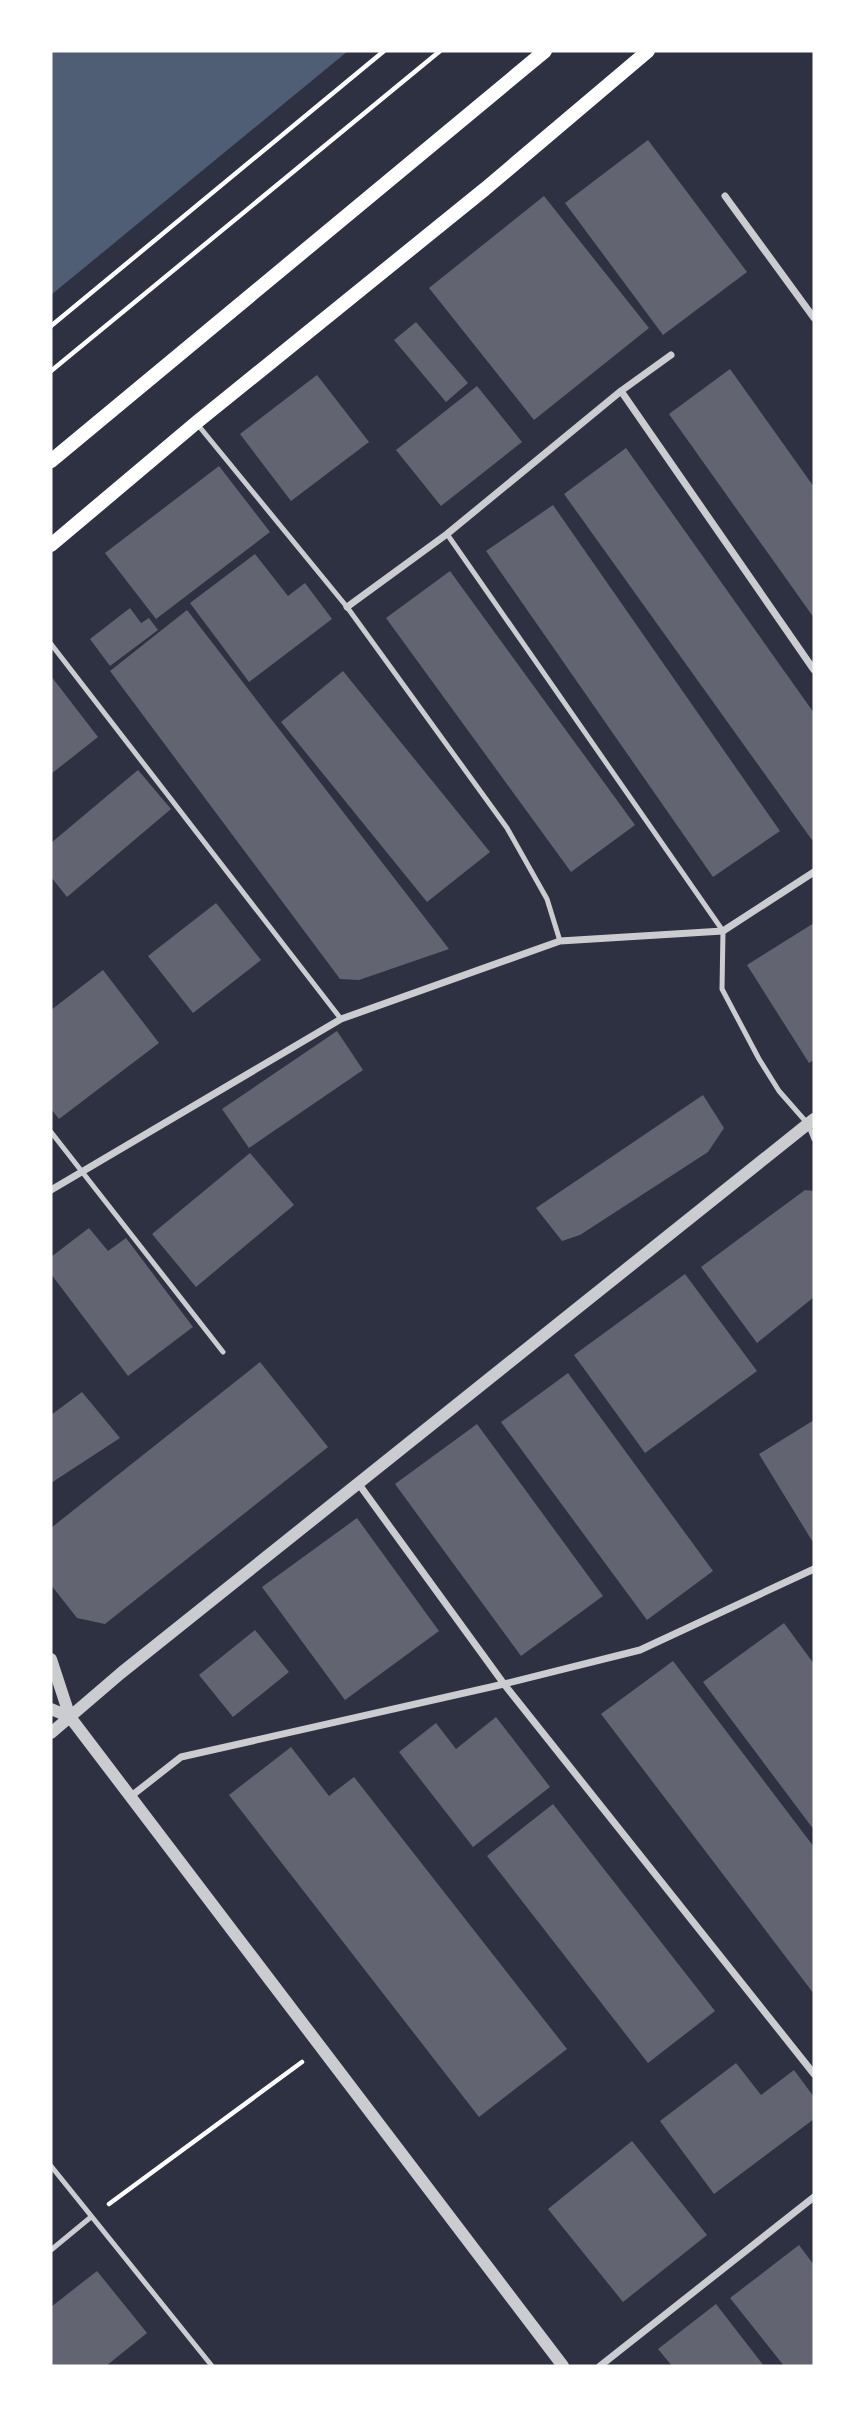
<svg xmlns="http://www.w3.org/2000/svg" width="865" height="2417" font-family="Arial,sans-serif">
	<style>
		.water { fill: #4f5d75 }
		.building { fill: #626471 }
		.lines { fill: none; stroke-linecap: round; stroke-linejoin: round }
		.path { stroke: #fff; stroke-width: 4.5 }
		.service { stroke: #caccd0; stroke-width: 5 }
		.minor { stroke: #caccd0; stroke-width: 7 }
		.tertiary { stroke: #caccd0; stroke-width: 12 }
		.secondary { stroke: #fff; stroke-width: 14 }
	</style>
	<rect width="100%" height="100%" fill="#2d3142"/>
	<path class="water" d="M51,51H348L51,295Z"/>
	<path class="building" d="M648,140L747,272L663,335L565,203Z
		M544,196L649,328L534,420L429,288Z
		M416,322L468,383L446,402L394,340Z
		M730,369L814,487V618L669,414Z
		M317,375L369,442L291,501L240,434Z
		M477,386L522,442L441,506L396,450Z
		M626,448L814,713V838L812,840L564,494Z
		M219,466L270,532L156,619L105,553Z
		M553,505L780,831L713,877L486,551Z
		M255,554L288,596L305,583L332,619L249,682L190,603Z
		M450,571L635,825L571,872L386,618Z
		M130,608L141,623L149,618L158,630L110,666L90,639Z
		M187,610L449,949L359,980L340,979L110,671Z
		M343,671L490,852L427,902L281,722Z
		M51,676L98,737L51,774Z
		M138,770L171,809L67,897L51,877V843Z
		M216,903L261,960L193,1013L148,956Z
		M814,923V1060L809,1063L747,965Z
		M103,970L159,1043L59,1119L51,1109V1010Z
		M337,1031L363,1070L249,1148L222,1109Z
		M703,1095L724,1128L708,1152L580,1235L562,1241L536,1208Z
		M250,1153L294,1205L196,1287L152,1234Z
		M805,1190L814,1191V1297L757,1343L701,1267Z
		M89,1228L108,1251L126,1238L193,1327L128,1376L51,1274V1257Z
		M685,1274L757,1371L645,1453L574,1355Z
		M260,1362L328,1447L105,1624L77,1618L51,1585V1528Z
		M568,1373L713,1571L647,1620L501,1422Z
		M82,1392L120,1438L51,1483V1415Z
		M814,1420V1544L759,1454Z
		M477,1424L603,1596L521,1656L395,1484Z
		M357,1518L439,1631L345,1700L262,1587Z
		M784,1623L814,1664V1830L703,1682Z
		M255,1630L289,1672L233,1717L199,1675Z
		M673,1661L814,1847V1994L601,1714Z
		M496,1717L550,1787L473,1847L399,1752L436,1723L456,1749Z
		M291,1747L329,1796L354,1777L567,2049L479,2117L229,1795Z
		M553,1804L715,2011L648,2063L487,1856Z
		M736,2063L761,2095L794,2070L814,2097V2119L714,2194L660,2121Z
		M632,2141L707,2235L623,2302L548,2209Z
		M799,2245L814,2265V2366H784L730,2298Z
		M97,2271L147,2333L106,2366H51V2307Z
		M716,2304L764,2366H672L658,2349Z"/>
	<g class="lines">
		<path class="path" d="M51,326L384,51
			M51,371L440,51
			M109,2204L302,2062"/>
		<path class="service" d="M198,425L347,607L507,828L547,899L560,941
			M447,534L723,931L722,989L759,1059L779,1091L808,1124L814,1139
			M51,644L341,1019
			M51,1132L223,1352
			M51,2166L212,2366
			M51,2250L91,2217"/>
		<path class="minor" d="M725,196L814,318
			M621,391L814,670
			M347,607L447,534L621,391L671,355
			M51,1190L341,1019L560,941L723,931L814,872
			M358,1483L504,1684L814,2074
			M130,1797L181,1757L504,1684L640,1650L814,1569
			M600,2366L814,2197"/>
		<path class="tertiary" d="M51,1659L70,1717L563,2366
			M51,1709L70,1717
			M51,1733L121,1673L814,1119"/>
		<path class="secondary" d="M51,461L545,51
			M51,545L197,422L485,189L648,51"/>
	</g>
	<rect width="865" height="2417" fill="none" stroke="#ffffff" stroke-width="105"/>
</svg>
